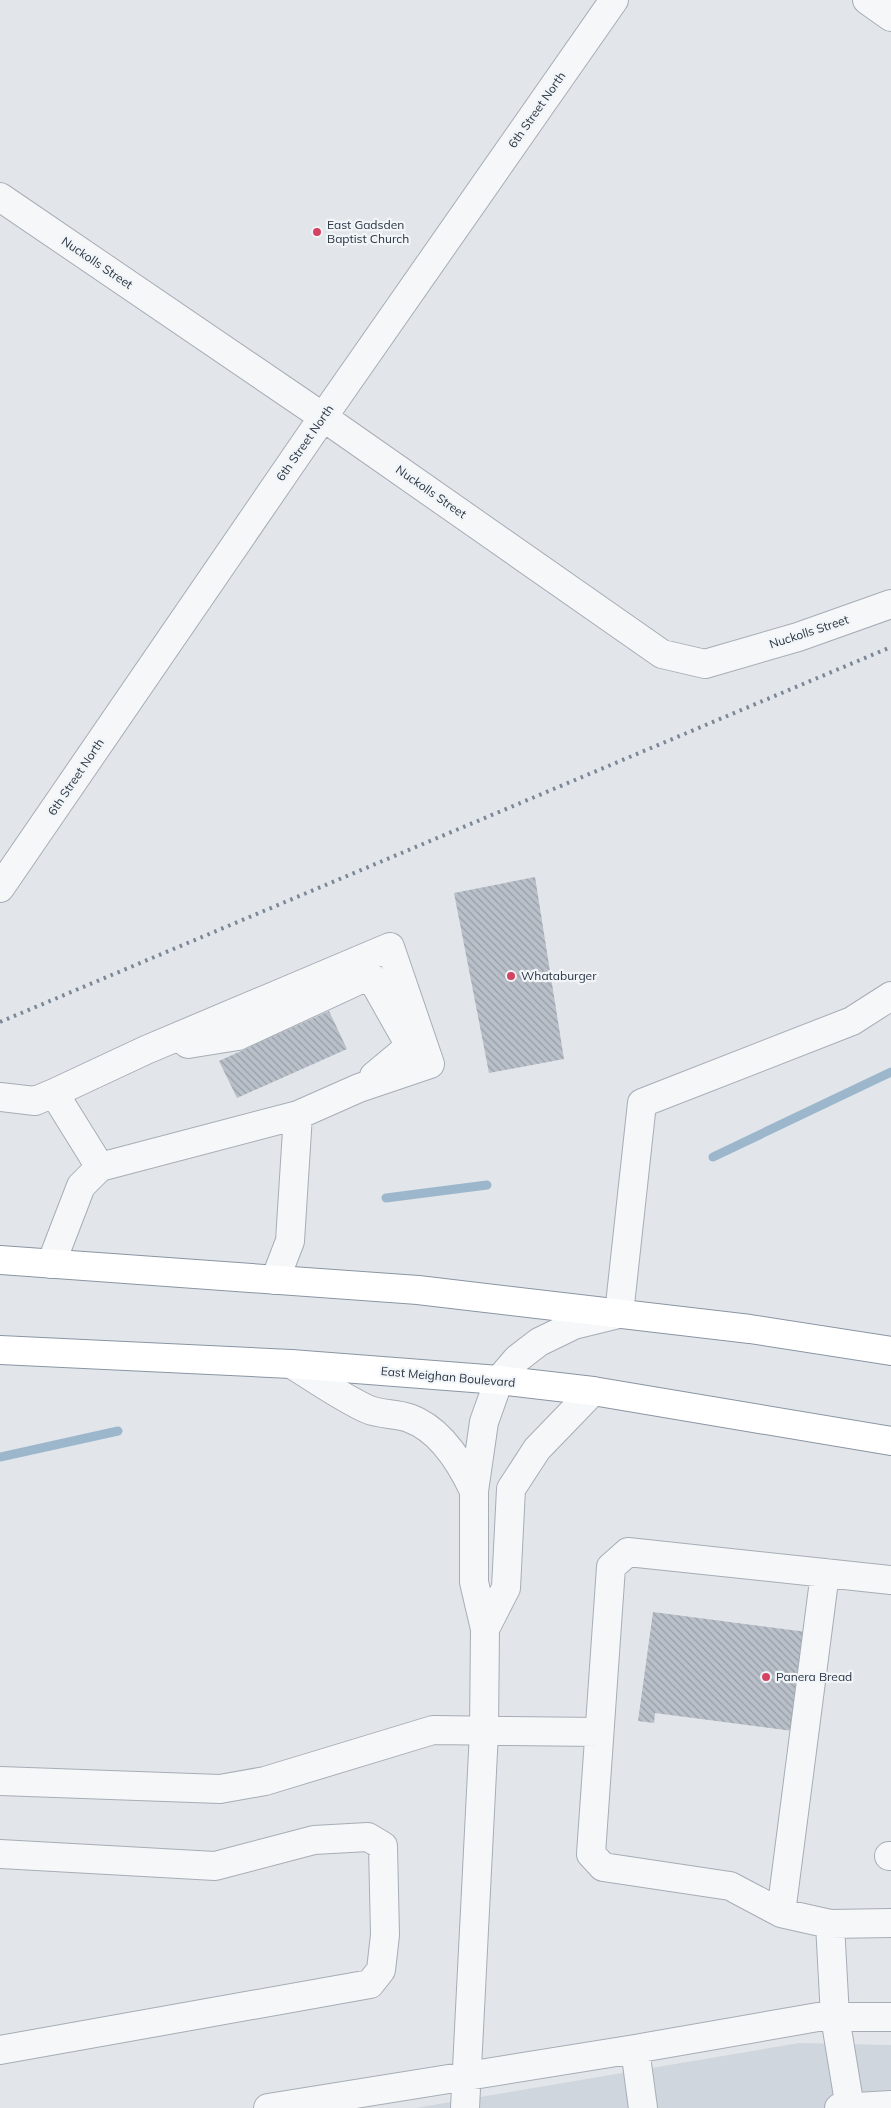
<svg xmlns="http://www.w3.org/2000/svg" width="891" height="2108" font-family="Mulish,sans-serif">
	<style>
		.built { fill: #d0d6dd }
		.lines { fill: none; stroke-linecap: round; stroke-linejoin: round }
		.stream { stroke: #9cb7cc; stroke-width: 9 }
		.building { fill: url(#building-back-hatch) }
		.minor-casing { stroke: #a7adb6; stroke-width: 30 }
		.highway-casing { stroke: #8995a3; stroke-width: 30 }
		.minor { stroke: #f5f7f9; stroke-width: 28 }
		.highway { stroke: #fff; stroke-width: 28 }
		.rail { stroke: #7b8796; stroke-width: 4; stroke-dasharray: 2.5 5; stroke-linecap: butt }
		.poi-dot { fill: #d44362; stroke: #f2f5f8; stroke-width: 2 }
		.labels { text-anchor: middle; stroke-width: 4.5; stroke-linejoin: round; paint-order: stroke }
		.street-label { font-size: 12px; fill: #293544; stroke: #f2f5f8 }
		.poi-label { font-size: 12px; fill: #293544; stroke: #f2f5f8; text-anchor: start }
	</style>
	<defs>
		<pattern id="building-back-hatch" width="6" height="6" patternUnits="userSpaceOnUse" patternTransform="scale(1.25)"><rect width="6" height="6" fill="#b9c0c9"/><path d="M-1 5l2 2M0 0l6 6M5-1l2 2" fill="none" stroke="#969da5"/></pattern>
	</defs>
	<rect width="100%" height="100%" fill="#e2e6eb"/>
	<path class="built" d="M799,2043L891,2045V2108H415Z"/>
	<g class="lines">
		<path class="stream" d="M713,1157L891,1072
			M386,1198L487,1185
			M0,1457L118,1431"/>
	</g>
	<path class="building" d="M535,877L564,1059L489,1073L454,893Z
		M329,1011L347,1049L237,1098L219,1061Z
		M653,1612L807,1632L793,1731L655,1713L654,1723L638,1721Z"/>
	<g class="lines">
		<defs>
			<path id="minor" d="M867,0L891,17
				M0,197L323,417L662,654L705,664L798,637L891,604
				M0,888L323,417L614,0
				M188,1044L238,1036L370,975L410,1046L374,1076
				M0,1097L35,1101L54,1093
				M51,1264L81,1186L100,1167L298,1115L359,1088L430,1064L390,947L146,1050L54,1093L100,1167
				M275,1280L290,1241L298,1115
				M291,1364C316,1379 341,1397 367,1409C380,1415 396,1413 409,1418C440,1429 461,1463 474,1491
				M485,1629L506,1588L511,1489L537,1449L593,1391
				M0,1781L220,1789L265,1781L433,1730L599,1732
				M0,1854L215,1866L314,1840L368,1837L383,1846L385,1935L381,1970L370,1984L0,2050
				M889,1856H891
				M781,1913L825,1573
				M830,1924L891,1923
				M635,2049L643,2108
				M268,2108L635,2049L818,2017H891
				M465,2108L484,1732L485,1629L474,1582V1491L484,1422L499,1380L517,1359L539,1342L574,1325L619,1314L642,1103L852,1021L891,996
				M839,2108L891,2105
				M850,2108L835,2017L830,1924L781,1913L730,1886L603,1867L591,1854L611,1567L628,1552L891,1580"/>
			<path id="highway" d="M0,1260L418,1290L750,1329L891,1351
				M0,1350L291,1364L499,1380L593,1391L891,1441"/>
		</defs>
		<use href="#minor" class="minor-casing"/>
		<use href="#highway" class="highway-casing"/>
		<use href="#minor" class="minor"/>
		<use href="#highway" class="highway"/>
		<path class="rail" d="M0,1022L891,647"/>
	</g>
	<g class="poi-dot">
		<circle cx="317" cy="232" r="5"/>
		<circle cx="511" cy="976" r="5"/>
		<circle cx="766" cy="1677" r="5"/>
	</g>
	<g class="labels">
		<g class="street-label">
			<text transform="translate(537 110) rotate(-55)" y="4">6th Street North</text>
			<text transform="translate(97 263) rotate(34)" y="4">Nuckolls Street</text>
			<text transform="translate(305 443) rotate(-55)" y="4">6th Street North</text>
			<text transform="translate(431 492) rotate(35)" y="4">Nuckolls Street</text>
			<text transform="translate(809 632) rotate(-18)" y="4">Nuckolls Street</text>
			<text transform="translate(76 777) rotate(-56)" y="4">6th Street North</text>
			<text transform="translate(448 1377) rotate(5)" y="4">East Meighan Boulevard</text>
		</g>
		<g class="poi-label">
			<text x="327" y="229">East Gadsden<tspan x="327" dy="14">Baptist Church</tspan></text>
			<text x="521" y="980">Whataburger</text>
			<text x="776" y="1681">Panera Bread</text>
		</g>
	</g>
</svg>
